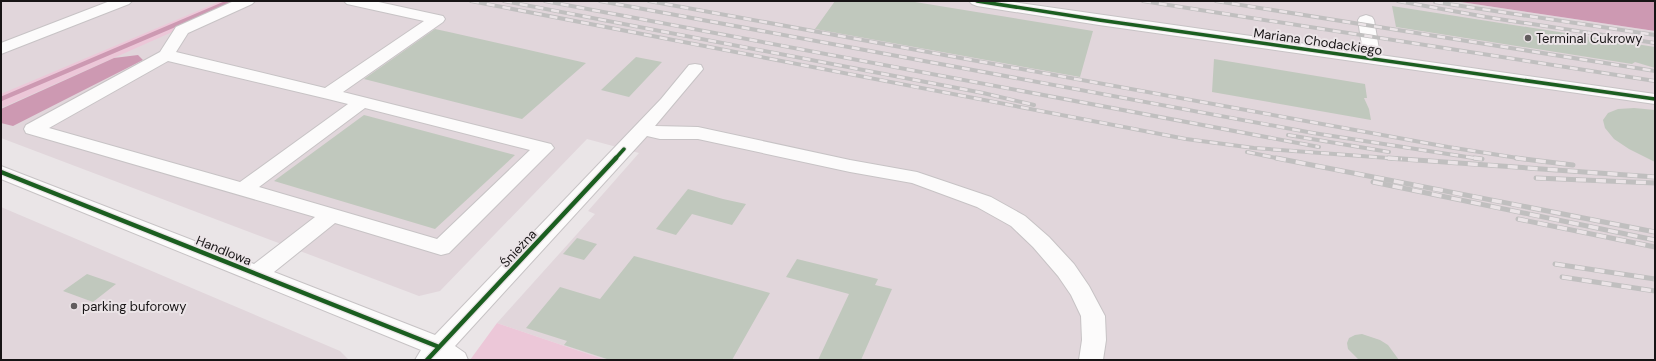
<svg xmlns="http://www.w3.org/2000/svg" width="1656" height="361" font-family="'DM Sans',sans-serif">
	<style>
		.built { fill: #e1d6db }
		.green { fill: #ecc7d8 }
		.water { fill: #cd99b2 }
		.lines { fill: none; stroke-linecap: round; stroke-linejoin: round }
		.stream { stroke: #cd99b2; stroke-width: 4.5 }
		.building { fill: #c0c8bd }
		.minor-casing { stroke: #c7c3c5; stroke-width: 2 }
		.minor { fill: #fcfbfb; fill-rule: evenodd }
		.rail-far1-casing { stroke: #c0bfbf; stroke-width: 4 }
		.rail-casing { stroke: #c0bfbf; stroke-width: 5 }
		.rail-far1 { stroke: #ebe4e7; stroke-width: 2.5; stroke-dasharray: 8; stroke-linecap: butt }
		.rail { stroke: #ebe4e7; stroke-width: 3.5; stroke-dasharray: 10; stroke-linecap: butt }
		.cycleway-far1-casing { stroke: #ebe4e7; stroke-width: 5.5 }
		.cycleway-casing { stroke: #ebe4e7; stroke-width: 7 }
		.cycleway-far1 { stroke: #1b5e20; stroke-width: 3.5 }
		.cycleway { stroke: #1b5e20; stroke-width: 4.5 }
		.poi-dot { fill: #615d5e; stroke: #ebe4e7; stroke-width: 1.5 }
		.labels { text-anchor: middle; stroke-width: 4; stroke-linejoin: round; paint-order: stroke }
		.poi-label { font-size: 13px; fill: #171415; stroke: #ebe4e7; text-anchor: start }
		.street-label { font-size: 13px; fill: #171415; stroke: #ebe4e7 }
	</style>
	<rect width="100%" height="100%" fill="#eae5e7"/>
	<path class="built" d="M1,1H1454L1655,31V360H606L497,323L595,214L588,211L639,153L587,139L440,291L419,296L1,138Z
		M1,207L340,351L349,360H1Z"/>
	<path class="green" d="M221,1H242L1,108V94Z
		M497,323L606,360H470Z"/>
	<path class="water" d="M1454,1H1655V31Z
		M138,55L143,60L13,126L1,123V109L114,58Z"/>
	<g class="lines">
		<path class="stream" d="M1,99L231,1"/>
	</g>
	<path class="building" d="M835,1H909L1093,31L1080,77L815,29Z
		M1392,6L1655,47V68L1635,62L1632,64L1396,27Z
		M435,29L449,32L586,63L522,119L364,79Z
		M636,57L662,62L629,97L601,90Z
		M1214,59L1365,84L1367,98H1364L1369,109L1371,120L1212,92Z
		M1634,108L1655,110V162L1629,149L1614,139L1605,128L1603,120L1608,113L1618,109Z
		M364,115L515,155L435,229L274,181Z
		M688,189L723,199L746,204L732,225L692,214L676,235L656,229Z
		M577,238L597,244L584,260L563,254Z
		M634,256L770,293L732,360H610L564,345L567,341L526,328L560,287L600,299Z
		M797,259L878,279L875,285L892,289L861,360H818L849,294L786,277Z
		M87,274L116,284L93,302L63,291Z
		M1362,334L1380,340L1388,345L1399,360H1359L1348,349L1347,343L1349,338L1355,335Z"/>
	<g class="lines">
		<defs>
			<path id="minor" d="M110,1H132L129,4L1,54V43Z
				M234,1H255L252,4L188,33L176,52L325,88L424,21L347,4L344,1H374L443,16L445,19L443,22L343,92L551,144L554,148L449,253L441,255L335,223L274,272L435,335L661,99L689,65L695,64L701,65L703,69L655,126L698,127L850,160L917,172L991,197L1025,216L1049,237L1074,264L1089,286L1105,316L1106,340L1103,360H1079L1082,340L1081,316L1071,295L1058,276L1033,247L1011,226L977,207L912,183L850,172L698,139H660L647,136L455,346L465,353L468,360H415L421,350L1,179V166L254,264L315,217L26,133L24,129L26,125L160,52L176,27ZM168,61L328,99L348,104L240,182L49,128ZM365,108L530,150L437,239L259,187Z
				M969,1H1006L1363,52L1358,20L1360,17L1366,15L1372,17L1374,20L1380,55L1655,94V104L1099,25L977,6L972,4Z"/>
		</defs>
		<use href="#minor" class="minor-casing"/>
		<use href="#minor" class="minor"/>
		<defs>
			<path id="rail-far1" d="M471,1L1186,139L1254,148L1402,159
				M504,1L983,93L1034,105
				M545,1L1319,147
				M600,1L1313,133L1480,159
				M649,1L1448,147L1524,159
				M1143,1L1655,81
				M1216,1L1655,71
				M1398,1L1486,17L1655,43
				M1435,2L1655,35
				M1288,135L1389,152
				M1247,152L1281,159"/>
			<path id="rail" d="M1276,158L1655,232
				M1388,158L1655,177
				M1474,158L1482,159
				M1516,158L1573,165
				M1536,178L1655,183
				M1373,182L1655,240
				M1518,219L1655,247
				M1555,264L1655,279
				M1562,277L1655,291"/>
		</defs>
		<use href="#rail-far1" class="rail-far1-casing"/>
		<use href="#rail" class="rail-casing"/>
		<use href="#rail-far1" class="rail-far1"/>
		<use href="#rail" class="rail"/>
		<defs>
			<path id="cycleway-far1" d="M977,1L1099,20L1655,99
				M615,159L624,149"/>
			<path id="cycleway" d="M1,172L439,347
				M427,360L616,158"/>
		</defs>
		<use href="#cycleway-far1" class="cycleway-far1-casing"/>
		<use href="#cycleway" class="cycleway-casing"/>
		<use href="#cycleway-far1" class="cycleway-far1"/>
		<use href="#cycleway" class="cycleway"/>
	</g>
	<g class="poi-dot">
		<circle cx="1528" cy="38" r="4"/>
		<circle cx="74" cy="306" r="4"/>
	</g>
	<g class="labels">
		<g class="poi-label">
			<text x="1536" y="43">Terminal Cukrowy</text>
			<text x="82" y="311">parking buforowy</text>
		</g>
		<g class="street-label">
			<text transform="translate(1318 41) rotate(8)" y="5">Mariana Chodackiego</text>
			<text transform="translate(518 248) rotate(-47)" y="5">Śnieżna</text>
			<text transform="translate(224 250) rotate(22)" y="5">Handlowa</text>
		</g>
	</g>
	<rect width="1656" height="361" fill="none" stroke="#171415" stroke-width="4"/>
</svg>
